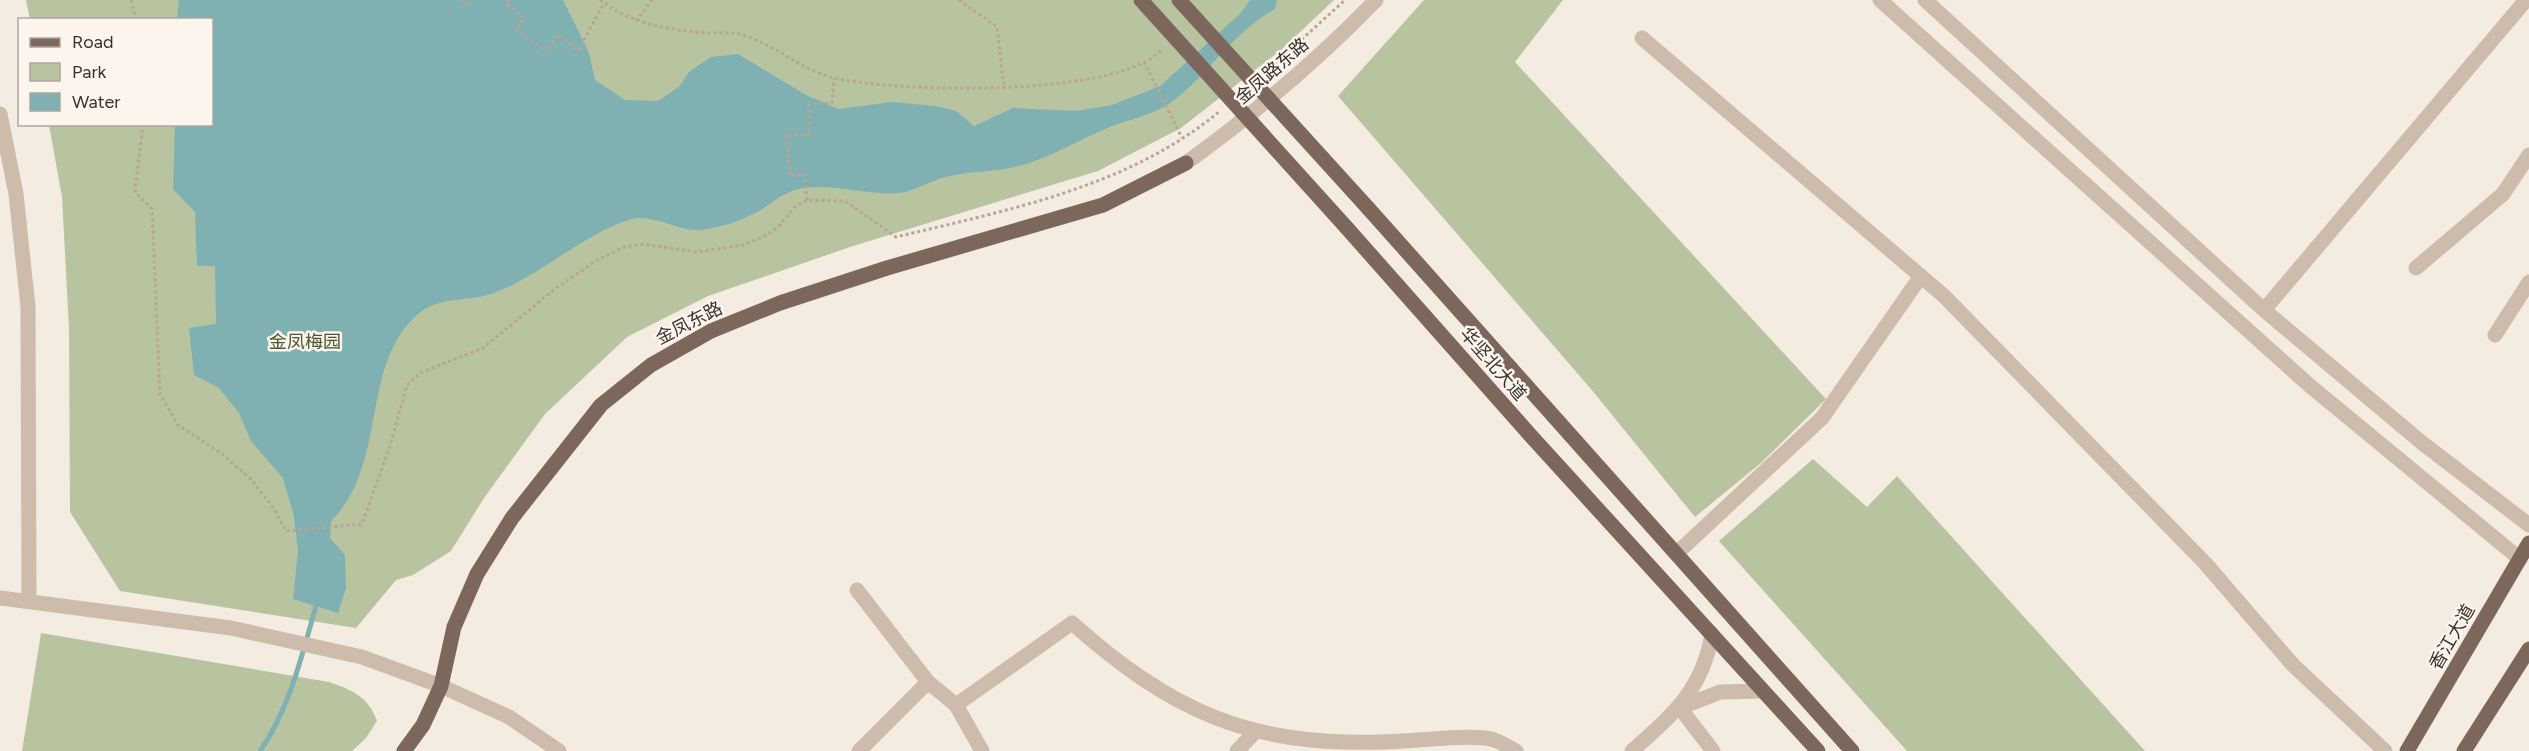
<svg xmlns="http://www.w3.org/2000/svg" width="2529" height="751" font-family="Figtree,'Noto Sans SC',sans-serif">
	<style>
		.green { fill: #b8c4a0 }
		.water { fill: #7fb0b2 }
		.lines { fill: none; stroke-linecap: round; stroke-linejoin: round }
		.stream { stroke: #7fb0b2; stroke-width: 5 }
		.path { stroke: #b9a596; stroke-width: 3; stroke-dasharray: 3 3; stroke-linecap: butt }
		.minor { stroke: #cdbbac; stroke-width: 15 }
		.major { stroke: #7d675c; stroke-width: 15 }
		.major-bridge { stroke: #7d675c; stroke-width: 15 }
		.labels { text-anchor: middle; stroke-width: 5; stroke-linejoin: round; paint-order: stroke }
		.street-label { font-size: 18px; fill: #3b302b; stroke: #fbf5ee }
		.park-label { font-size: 18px; fill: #4a5a2e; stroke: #fbf5ee }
	</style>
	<rect width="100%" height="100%" fill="#f4ebe1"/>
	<path class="green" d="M26,0H1334L1282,49L1181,128L1098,171L853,246L708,296L627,337L545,414L484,498L451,551L413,575L396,580L356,628L120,591L70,512L69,328L62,197L49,125L212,124V20L30,19Z
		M1424,0H1563L1515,62L1826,399L1761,463L1695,517L1591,389L1338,96Z
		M1813,459L1867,507L1897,476L2145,751H1907L1719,541Z
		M41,633L329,682C352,690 369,697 377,721L366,738L352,751H22Z"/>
	<path class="water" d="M179,0H563L589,53L595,80L625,100L658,101L679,87L689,72L711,57L738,54L806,95L839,109L892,102L935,106L956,111L974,126L1013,108L1076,111L1112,105L1160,86L1240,14L1250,0H1277L1275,9C1231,33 1209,75 1170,103C1151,116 1126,120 1105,129C1079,140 1056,154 1029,163C1001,173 970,170 942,178C928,182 913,192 898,193C863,196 826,180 792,191C780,195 768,206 757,212C739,222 721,227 701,230C679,232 654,214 632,219C587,231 538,278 491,294C468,302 439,296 418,314C359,365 389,464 331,521L330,538L345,555L346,588L338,613L293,599L298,551L294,516L283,478L251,441L239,413L219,388L194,375L189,328L216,324L215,266H197L195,212L173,189L175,125L212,124V20L177,19Z"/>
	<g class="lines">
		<path class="stream" d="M260,751C291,707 303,650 318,599"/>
		<path class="path" d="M131,0L136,20
			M461,0L469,6L473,0
			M509,0L506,4L524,18L516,29L546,52L558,35L578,51L604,3
			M600,0C631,24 669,30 707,33C717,33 729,32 739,34C773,42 799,70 834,78C895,92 1121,99 1163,48
			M959,0L997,27L1004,88
			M636,21L652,0
			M1144,62L1182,138
			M1266,72L1345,0
			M143,124L135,192L152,209L160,394L178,425L222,454L251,479L274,509L286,531L362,524L389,449L407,385L420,373L483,348L556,288L599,259L625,247L645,244L696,252L744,245L767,235L779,226L796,206L807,200L845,201L896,237C1008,210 1129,187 1220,111
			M807,200L805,174L790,176L786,136L809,134V105L832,103L834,78"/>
		<path class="minor" d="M1880,0L2309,385L2520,559
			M1925,0L2264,310L2421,442L2529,525
			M1642,38L1944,296L2205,563L2293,665L2385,751
			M0,114L16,194L28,307L29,601
			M1186,163C1254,114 1317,61 1376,0
			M2416,268L2503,194L2529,155
			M2264,310L2526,0
			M2495,335L2529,282
			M1677,553L1822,418L1921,276
			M857,590L928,682
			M0,598L231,628L362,657L441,686L509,717L559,751
			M956,705L982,751
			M1682,707L1720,692L1763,691
			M1680,708L1713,751
			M859,751L928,682L956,705L1072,623C1171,711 1248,746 1382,742C1412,742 1463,734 1491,739C1499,741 1509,747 1516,751
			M1237,751L1256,731
			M1632,751C1673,714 1702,691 1712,634"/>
		<path class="major" d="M1368,208L1852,751
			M1346,227L1531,436L1818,751
			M404,751L423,725L441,686L454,627L477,574L512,518L601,405L651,365L711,331L780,303L887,268L1103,205L1186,163
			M2407,751L2529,543
			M2464,751L2529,649"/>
		<path class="major-bridge" d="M1141,0L1346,227
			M1179,0L1368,208"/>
	</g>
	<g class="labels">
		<g class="street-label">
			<text transform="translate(1272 71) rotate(-41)" y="6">金凤路东路</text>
			<text transform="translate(689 323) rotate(-27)" y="6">金凤东路</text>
			<text transform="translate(1493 364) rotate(49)" y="6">华坚北大道</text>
			<text transform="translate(2452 637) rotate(-60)" y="6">香江大道</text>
		</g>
		<g class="park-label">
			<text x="305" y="348">金凤梅园</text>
		</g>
	</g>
	<rect x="18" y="18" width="195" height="108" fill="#fbf5ee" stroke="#aea6a0" stroke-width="1.5"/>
	<rect x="30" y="38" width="30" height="9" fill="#7d675c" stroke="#aea6a0" stroke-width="1.5"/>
	<text x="72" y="48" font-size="18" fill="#3b302b">Road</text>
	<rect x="30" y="63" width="30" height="18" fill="#b8c4a0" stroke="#aea6a0" stroke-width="1.5"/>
	<text x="72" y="78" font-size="18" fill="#3b302b">Park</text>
	<rect x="30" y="93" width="30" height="18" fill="#7fb0b2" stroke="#aea6a0" stroke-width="1.5"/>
	<text x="72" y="108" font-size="18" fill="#3b302b">Water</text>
</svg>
